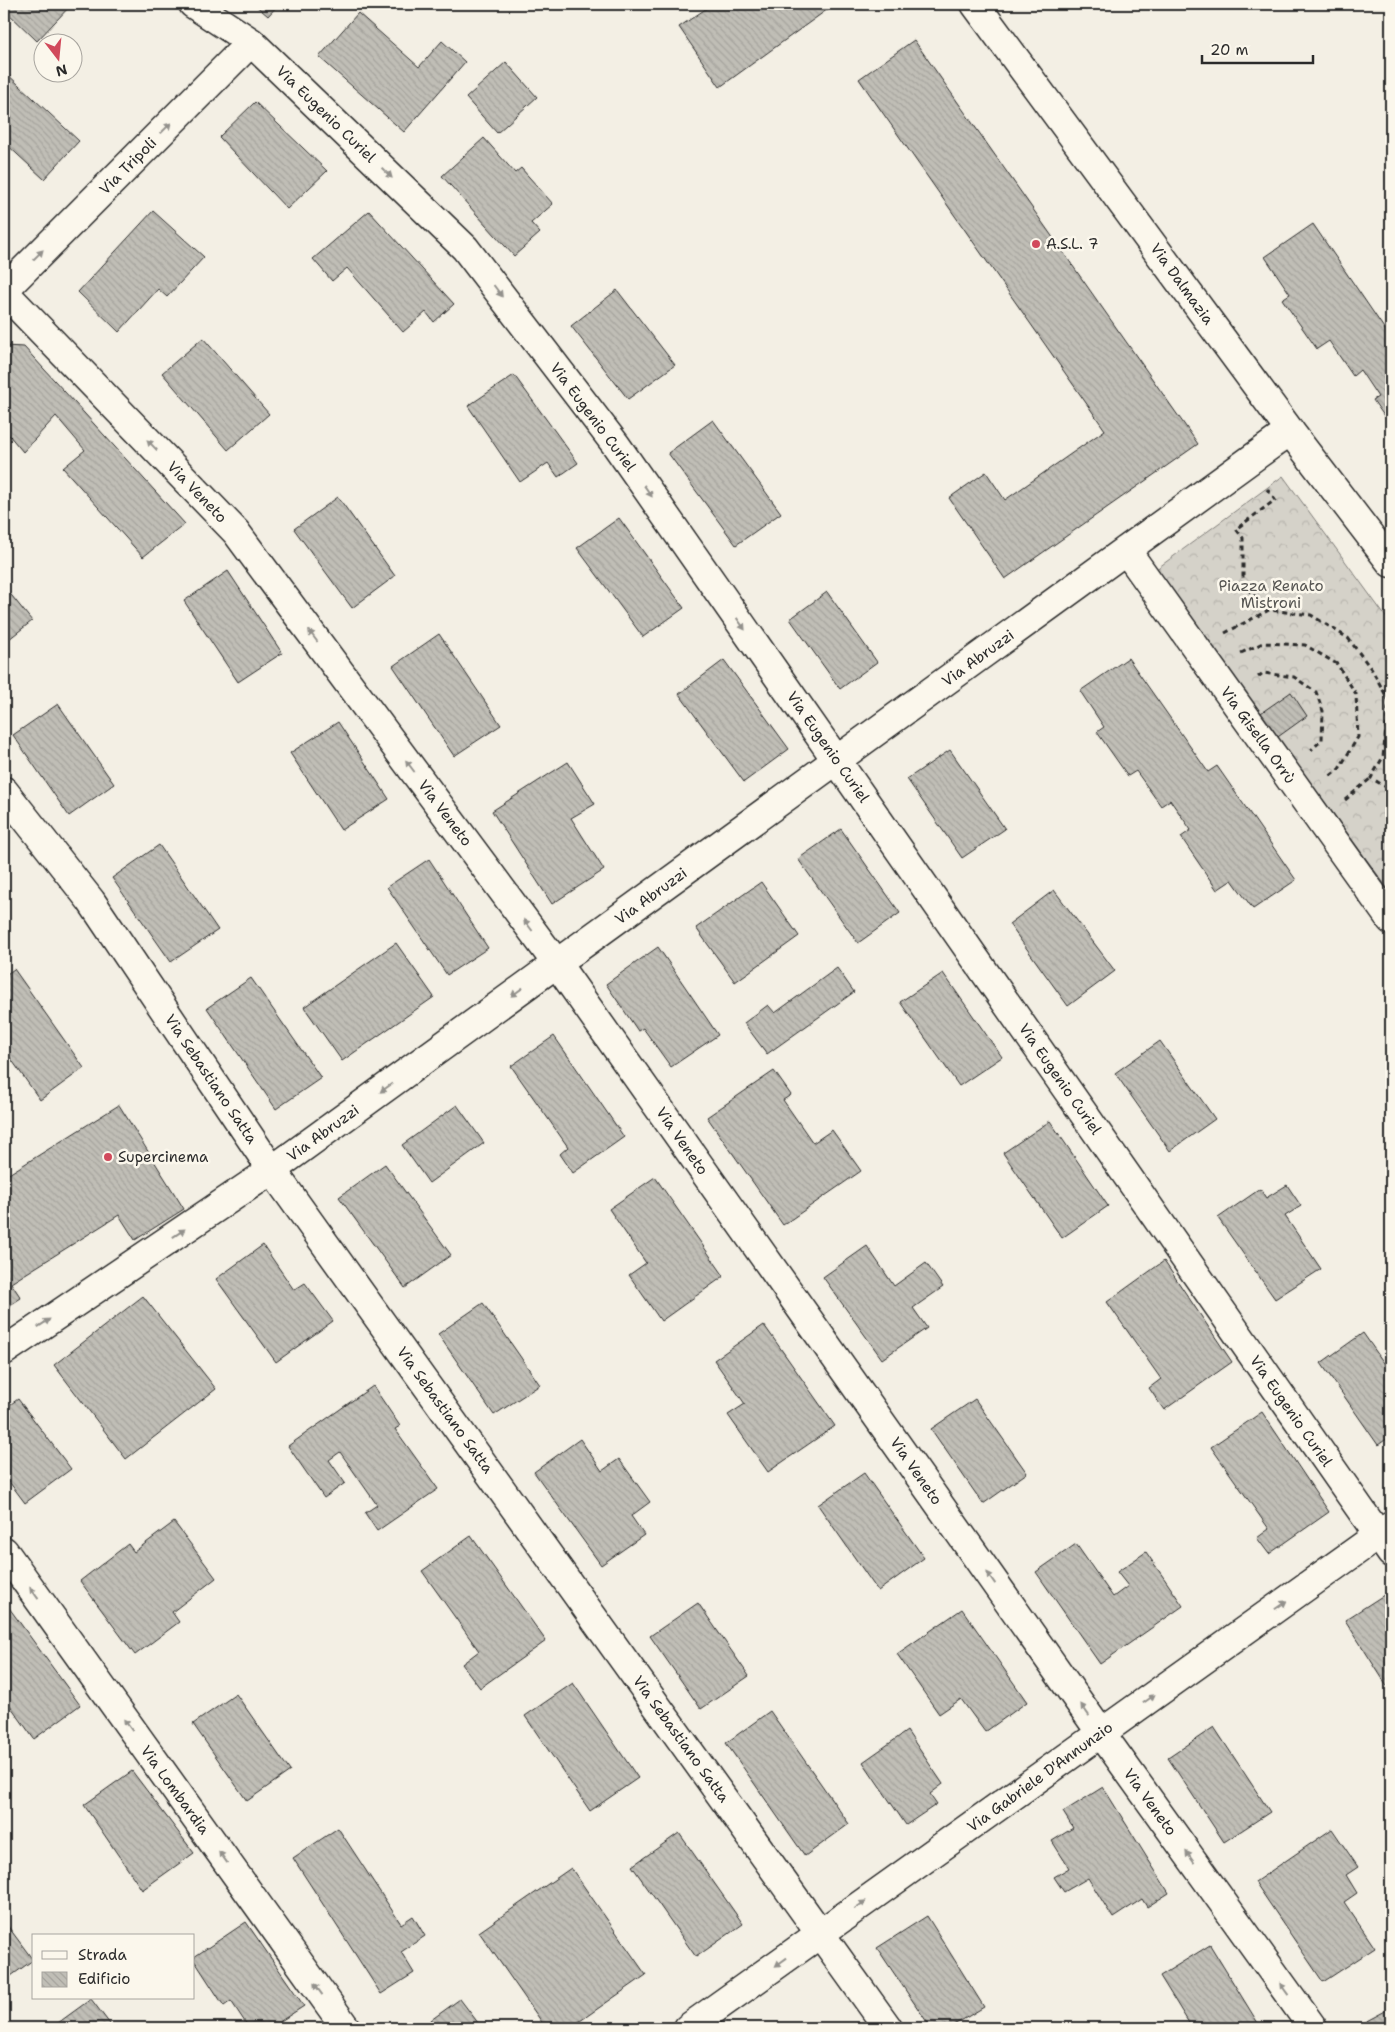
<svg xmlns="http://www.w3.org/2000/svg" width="1395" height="2032" font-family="'Shantell Sans',sans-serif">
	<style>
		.forest { fill: url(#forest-crowns); stroke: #807e7a }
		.building { fill: url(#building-back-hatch); stroke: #2b2b2b }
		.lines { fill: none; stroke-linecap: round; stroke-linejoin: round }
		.minor-casing { stroke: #2b2b2b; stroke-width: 31 }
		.tertiary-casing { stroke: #2b2b2b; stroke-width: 31 }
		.path { stroke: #2b2b2b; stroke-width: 3; stroke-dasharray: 5 4; stroke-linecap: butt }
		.minor { stroke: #fbf7ec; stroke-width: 28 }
		.tertiary { stroke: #fbf7ec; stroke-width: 28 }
		.oneway { fill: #93918c }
		.poi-dot { fill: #d1495b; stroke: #fbf7ec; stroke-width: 2 }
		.labels { text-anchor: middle; stroke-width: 5; stroke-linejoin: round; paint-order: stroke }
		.street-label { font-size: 15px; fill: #2b2b2b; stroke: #fbf7ec }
		.poi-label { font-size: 15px; fill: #2b2b2b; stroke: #fbf7ec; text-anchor: start }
		.park-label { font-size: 15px; fill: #565552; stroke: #fbf7ec }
	</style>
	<defs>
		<pattern id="forest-crowns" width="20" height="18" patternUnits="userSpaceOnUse" patternTransform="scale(1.25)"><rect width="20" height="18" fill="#d5d2c9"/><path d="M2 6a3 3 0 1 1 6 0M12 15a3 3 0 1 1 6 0" fill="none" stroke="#b7b4ad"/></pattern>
		<pattern id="building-back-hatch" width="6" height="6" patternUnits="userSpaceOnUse" patternTransform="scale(1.25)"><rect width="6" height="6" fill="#c0beb6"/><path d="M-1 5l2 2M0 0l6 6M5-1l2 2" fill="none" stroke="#a5a39d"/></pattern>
	</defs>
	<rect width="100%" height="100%" fill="#f3efe4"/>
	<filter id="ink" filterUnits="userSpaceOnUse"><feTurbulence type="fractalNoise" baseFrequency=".02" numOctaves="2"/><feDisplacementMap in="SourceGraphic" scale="10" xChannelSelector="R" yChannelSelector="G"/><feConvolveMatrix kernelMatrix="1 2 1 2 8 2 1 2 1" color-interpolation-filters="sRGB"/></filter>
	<g filter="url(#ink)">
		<path class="forest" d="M1283,476L1391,624V893L1155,570Z"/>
		<path class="building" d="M4,4H72L37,41L4,9Z
			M254,4H279L268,16Z
			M713,4H835L720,87L679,27Z
			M358,13L419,67L442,41L465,62L404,132L319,57Z
			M914,40L1198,444L1005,579L949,498L986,472L1005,500L1105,430L859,79Z
			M506,62L537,97L497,133L466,98Z
			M4,71L79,141L44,179L4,142Z
			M255,102L327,171L287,209L219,137Z
			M484,138L515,173L521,168L553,204L531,223L540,233L514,256L442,176Z
			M153,211L204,257L167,297L158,289L119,332L78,292Z
			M369,211L454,304L434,322L426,312L403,332L347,268L332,281L313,259Z
			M1313,224L1388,334L1391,332V426L1373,400L1378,397L1360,370L1353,376L1329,341L1317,349L1282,299L1290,294L1265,257Z
			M617,290L675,365L628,399L571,326Z
			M203,338L269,414L228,450L162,373Z
			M4,346L24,347L185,524L143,557L63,468L85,450L56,416L23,452L4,429Z
			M514,375L578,463L558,477L548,463L520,482L468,406Z
			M713,420L781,513L736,545L668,453Z
			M338,497L395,576L352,608L294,529Z
			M619,518L684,608L643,637L577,548Z
			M228,571L282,653L238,682L184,601Z
			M4,586L32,621L4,643Z
			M827,592L877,662L840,689L790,619Z
			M439,634L501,725L454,756L393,666Z
			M1128,658L1208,772L1217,766L1296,880L1253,909L1232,880L1217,890L1181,837L1191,830L1170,800L1161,806L1136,771L1128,776L1097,732L1104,727L1080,691Z
			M724,660L789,749L744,782L679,694Z
			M1291,692L1307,716L1275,739L1258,715Z
			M58,704L114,784L69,816L13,735Z
			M338,722L389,799L341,830L290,753Z
			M950,750L1005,829L962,858L907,779Z
			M568,762L595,804L571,818L604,870L552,904L492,811Z
			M841,829L900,913L858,943L798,859Z
			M159,845L218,930L171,962L112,878Z
			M429,859L488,948L447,975L387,887Z
			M761,882L799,936L735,982L696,928Z
			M1054,890L1115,971L1068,1006L1009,924Z
			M396,943L434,997L342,1061L304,1007Z
			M658,947L718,1035L671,1067L643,1028L638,1031L606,984Z
			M837,968L854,992L767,1054L744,1023L768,1005L775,1013Z
			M14,969L84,1068L40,1100L4,1049V976Z
			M943,973L1002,1057L959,1086L900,1002Z
			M251,978L321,1078L276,1109L207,1008Z
			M554,1036L624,1137L573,1173L560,1154L568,1147L511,1066Z
			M1160,1041L1215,1119L1170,1151L1115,1073Z
			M774,1071L791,1095L783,1100L813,1143L832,1130L861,1171L783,1225L707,1117Z
			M119,1105L184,1209L135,1240L119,1215L11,1283L21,1298L4,1309V1177Z
			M457,1105L484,1143L429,1183L402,1145Z
			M1050,1121L1108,1206L1062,1238L1003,1153Z
			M385,1164L451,1255L405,1288L339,1197Z
			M655,1177L724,1276L661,1321L629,1275L646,1263L609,1209Z
			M1287,1185L1301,1206L1285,1216L1321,1269L1275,1299L1218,1218L1260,1189L1266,1198Z
			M263,1245L294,1290L305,1283L333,1321L276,1362L216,1279Z
			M867,1246L894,1286L926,1263L943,1287L913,1308L927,1328L882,1359L823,1277Z
			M1164,1261L1232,1362L1164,1410L1149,1388L1161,1379L1107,1302Z
			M143,1296L216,1389L126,1459L54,1365Z
			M483,1303L540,1385L494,1415L438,1334Z
			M764,1325L835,1426L768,1472L728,1415L745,1404L714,1360Z
			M1363,1333L1391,1373V1436L1378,1445L1321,1363Z
			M373,1386L400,1426L395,1429L438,1489L377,1531L365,1513L377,1505L340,1452L329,1460L345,1483L324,1498L288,1446Z
			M18,1399L71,1469L25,1503L4,1475V1409Z
			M975,1399L1027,1473L983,1504L931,1429Z
			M1262,1412L1329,1512L1269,1554L1257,1538L1269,1529L1211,1447Z
			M580,1439L602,1471L619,1459L650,1502L631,1516L644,1535L601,1565L534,1472Z
			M864,1473L924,1558L878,1591L818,1505Z
			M174,1522L216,1578L172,1612L179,1622L135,1655L80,1581L128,1544L134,1552Z
			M471,1536L546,1641L480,1688L462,1664L479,1651L422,1571Z
			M1076,1544L1113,1597L1128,1586L1117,1572L1146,1552L1183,1606L1100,1664L1036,1572Z
			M1390,1591L1391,1594V1692L1345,1620Z
			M4,1601L80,1705L34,1739L4,1697Z
			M698,1603L749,1676L701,1709L650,1636Z
			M962,1609L1027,1702L985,1732L961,1699L939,1714L897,1654Z
			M573,1683L638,1778L590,1811L525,1716Z
			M236,1694L290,1771L247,1801L193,1724Z
			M770,1711L849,1824L805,1856L726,1743Z
			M1214,1727L1270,1812L1224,1842L1168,1758Z
			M907,1731L943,1784L930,1794L937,1804L906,1825L863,1762Z
			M132,1771L194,1853L142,1890L84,1805Z
			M1103,1787L1169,1893L1147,1907L1142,1899L1113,1918L1088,1878L1064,1892L1054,1877L1069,1868L1052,1841L1073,1828L1063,1812Z
			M338,1828L401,1924L413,1916L425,1936L401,1952L414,1973L381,1994L293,1858Z
			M1332,1829L1358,1867L1346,1875L1357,1893L1344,1902L1375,1948L1323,1982L1255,1882Z
			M679,1833L743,1924L696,1957L632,1866Z
			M571,1868L646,1975L570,2028H546L479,1932Z
			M927,1916L984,2007L949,2028H931L877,1948Z
			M4,1921L33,1960L4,1981Z
			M246,1922L304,2006L270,2028H249L231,2001L224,2006L194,1960V1957Z
			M1210,1945L1261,2028H1192L1160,1976Z
			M91,1999L113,2028H51Z
			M460,1999L482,2028H420Z
			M1391,2008V2028H1363L1361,2024Z"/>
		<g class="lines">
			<defs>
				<path id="minor" d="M193,4L251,42L465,248L616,445L1391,1553
					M4,290L251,42
					M4,292L236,532L557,964L1101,1733L1313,2028
					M1126,550L1391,920
					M4,1351L272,1170L1290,431
					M4,1551L346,2028
					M688,2028L1391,1526"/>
				<path id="tertiary" d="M975,4L1290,431L1391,563
					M4,791L91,901L272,1170L888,2028"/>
			</defs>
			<use href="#minor" class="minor-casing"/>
			<use href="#tertiary" class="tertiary-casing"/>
			<path class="path" d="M1267,489L1275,500L1236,529L1243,538V585L1269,610
				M1225,633L1269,610L1311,615L1348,638L1372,670L1389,701L1383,757L1371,778L1391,790
				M1241,653L1263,643L1305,645L1337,664L1356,694L1358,737L1339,769L1329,777
				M1258,677L1263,673L1294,677L1316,692L1323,711L1322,740L1311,750
				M1345,800L1371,778"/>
			<use href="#minor" class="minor"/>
			<use href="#tertiary" class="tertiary"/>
		</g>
		<defs><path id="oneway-solid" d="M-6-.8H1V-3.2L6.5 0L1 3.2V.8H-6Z" transform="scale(1.25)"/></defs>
		<g class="oneway">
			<use href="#oneway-solid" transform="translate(166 128) rotate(-45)"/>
			<use href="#oneway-solid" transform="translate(387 173) rotate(44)"/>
			<use href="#oneway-solid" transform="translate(38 255) rotate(-45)"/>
			<use href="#oneway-solid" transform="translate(498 291) rotate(53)"/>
			<use href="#oneway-solid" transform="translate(152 445) rotate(-134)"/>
			<use href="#oneway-solid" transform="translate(648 491) rotate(55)"/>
			<use href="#oneway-solid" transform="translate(741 624) rotate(55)"/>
			<use href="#oneway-solid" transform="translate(313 636) rotate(-127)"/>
			<use href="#oneway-solid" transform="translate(410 766) rotate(-127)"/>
			<use href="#oneway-solid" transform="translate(528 925) rotate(-127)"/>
			<use href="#oneway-solid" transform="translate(517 992) rotate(144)"/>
			<use href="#oneway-solid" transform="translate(386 1088) rotate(144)"/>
			<use href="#oneway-solid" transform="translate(179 1233) rotate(-34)"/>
			<use href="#oneway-solid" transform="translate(44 1323) rotate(-34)"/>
			<use href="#oneway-solid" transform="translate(991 1578) rotate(-125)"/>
			<use href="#oneway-solid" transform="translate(34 1593) rotate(-126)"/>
			<use href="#oneway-solid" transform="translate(1281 1605) rotate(-35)"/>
			<use href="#oneway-solid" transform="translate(1149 1699) rotate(-35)"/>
			<use href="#oneway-solid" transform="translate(1085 1710) rotate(-125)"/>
			<use href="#oneway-solid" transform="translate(128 1725) rotate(-126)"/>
			<use href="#oneway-solid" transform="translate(223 1857) rotate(-126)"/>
			<use href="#oneway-solid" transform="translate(1190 1857) rotate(-126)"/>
			<use href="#oneway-solid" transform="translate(860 1905) rotate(-35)"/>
			<use href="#oneway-solid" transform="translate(781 1962) rotate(144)"/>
			<use href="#oneway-solid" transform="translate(318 1989) rotate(-126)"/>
			<use href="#oneway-solid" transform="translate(1284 1989) rotate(-126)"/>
		</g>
	</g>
	<g class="poi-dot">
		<circle cx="1036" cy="244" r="5"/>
		<circle cx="108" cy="1157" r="5"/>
	</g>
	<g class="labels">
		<g class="street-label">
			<text transform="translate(326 114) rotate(44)" y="5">Via Eugenio Curiel</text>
			<text transform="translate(128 166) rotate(-45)" y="5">Via Tripoli</text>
			<text transform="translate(1182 284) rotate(54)" y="5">Via Dalmazia</text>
			<text transform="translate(593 417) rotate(53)" y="5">Via Eugenio Curiel</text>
			<text transform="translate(197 492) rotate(46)" y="5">Via Veneto</text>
			<text transform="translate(978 658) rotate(-36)" y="5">Via Abruzzi</text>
			<text transform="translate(1258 735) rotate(54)" y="5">Via Gisella Orrù</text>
			<text transform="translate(828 747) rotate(55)" y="5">Via Eugenio Curiel</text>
			<text transform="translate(445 813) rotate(53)" y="5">Via Veneto</text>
			<text transform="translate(651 896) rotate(-36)" y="5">Via Abruzzi</text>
			<text transform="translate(211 1079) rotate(56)" y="5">Via Sebastiano Satta</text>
			<text transform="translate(1060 1079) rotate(55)" y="5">Via Eugenio Curiel</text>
			<text transform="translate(323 1133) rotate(-36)" y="5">Via Abruzzi</text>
			<text transform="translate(682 1141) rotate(55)" y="5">Via Veneto</text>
			<text transform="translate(445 1410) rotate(54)" y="5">Via Sebastiano Satta</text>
			<text transform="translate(1291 1411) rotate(55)" y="5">Via Eugenio Curiel</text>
			<text transform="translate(916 1471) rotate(55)" y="5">Via Veneto</text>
			<text transform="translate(681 1739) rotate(54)" y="5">Via Sebastiano Satta</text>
			<text transform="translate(1040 1777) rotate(-36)" y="5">Via Gabriele D'Annunzio</text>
			<text transform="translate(175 1790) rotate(54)" y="5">Via Lombardia</text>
			<text transform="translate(1150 1802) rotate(54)" y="5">Via Veneto</text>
		</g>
		<g class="poi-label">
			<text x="1046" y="249">A.S.L. 7</text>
			<text x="118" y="1162">Supercinema</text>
		</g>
		<g class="park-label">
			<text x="1271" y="591">Piazza Renato<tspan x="1271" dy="17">Mistroni</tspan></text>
		</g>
	</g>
	<rect width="1395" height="2032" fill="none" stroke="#fbf7ec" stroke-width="20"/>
	<rect x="10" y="10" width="1375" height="2012" fill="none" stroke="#2b2b2b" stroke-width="2" filter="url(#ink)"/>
	<rect x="32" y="1934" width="162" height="65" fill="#fbf7ec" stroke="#a8a59f"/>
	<rect x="42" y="1951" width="25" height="8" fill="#fbf7ec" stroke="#a8a59f"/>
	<text x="78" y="1960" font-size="15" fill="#2b2b2b">Strada</text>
	<rect x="42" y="1972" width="25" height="15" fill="url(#building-back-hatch)" stroke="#a8a59f"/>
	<text x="78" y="1984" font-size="15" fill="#2b2b2b">Edificio</text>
	<g transform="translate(58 58) rotate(164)"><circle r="24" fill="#fbf7ec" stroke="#a8a59f"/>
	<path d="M0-4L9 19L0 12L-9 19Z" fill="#d1495b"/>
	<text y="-8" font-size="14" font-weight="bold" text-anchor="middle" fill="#2b2b2b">N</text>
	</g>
	<path d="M1202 55v8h111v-8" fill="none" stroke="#2b2b2b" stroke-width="2.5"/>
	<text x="1210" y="55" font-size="15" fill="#2b2b2b" stroke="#fbf7ec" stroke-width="4" paint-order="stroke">20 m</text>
</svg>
